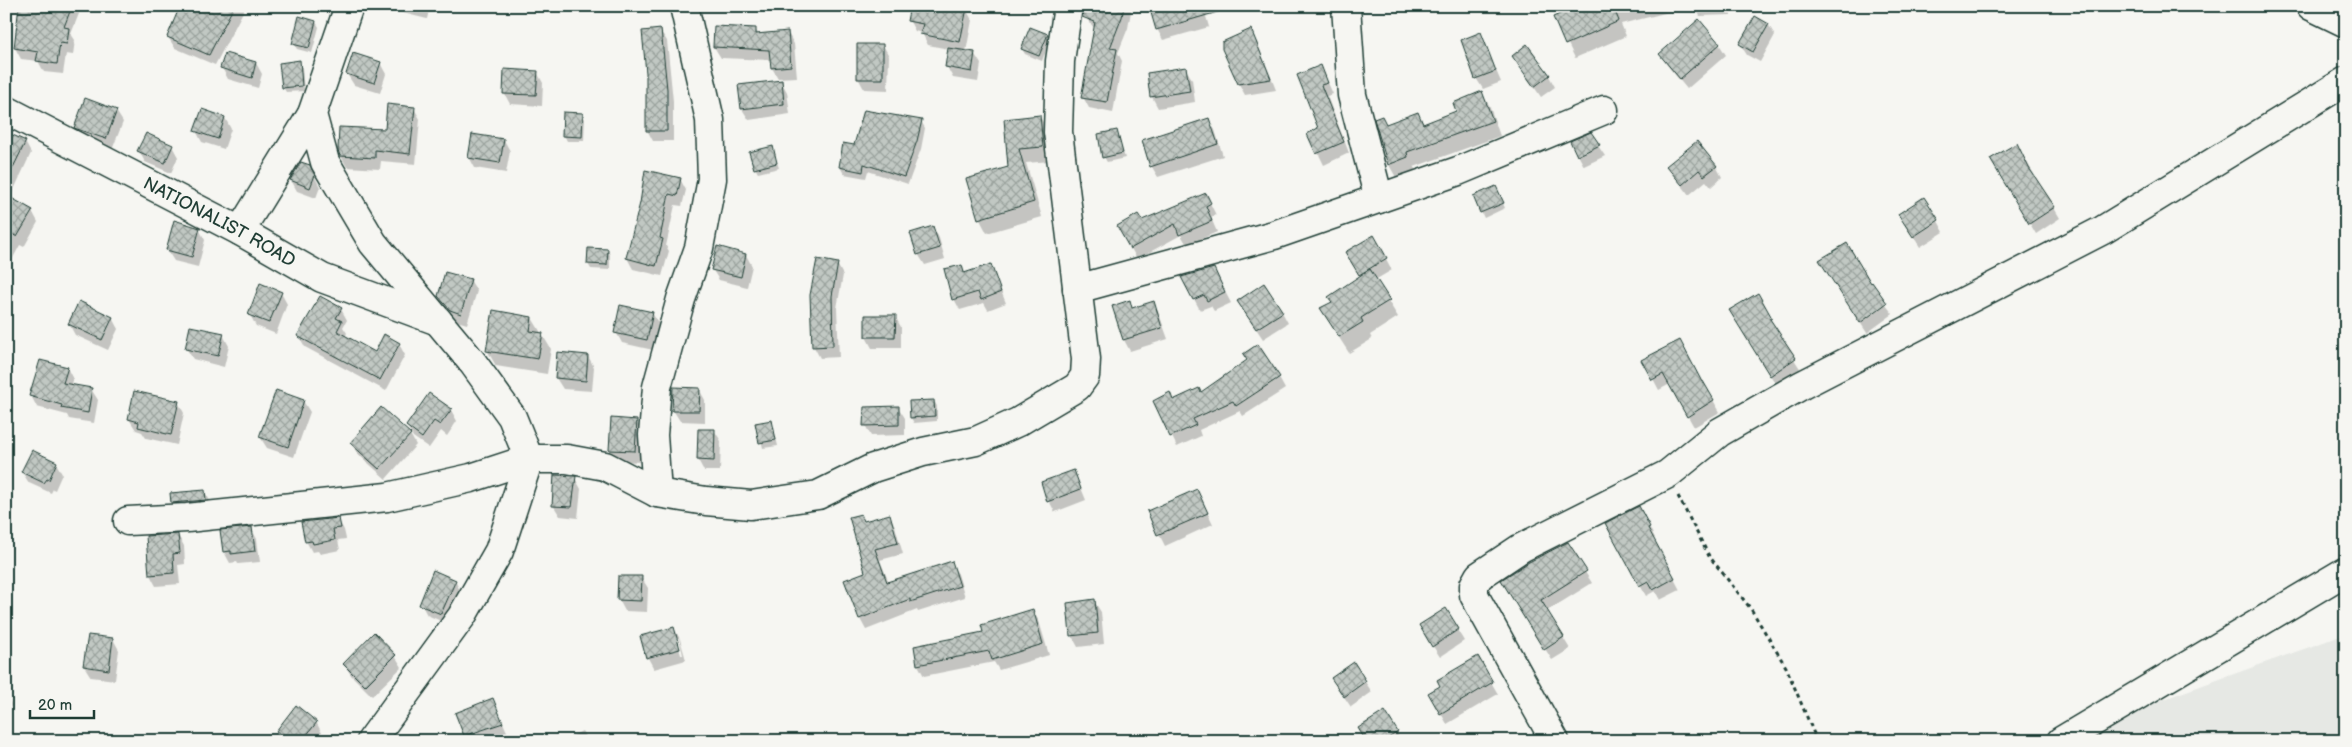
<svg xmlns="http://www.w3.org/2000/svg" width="2352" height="747" font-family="'Balsamiq Sans',sans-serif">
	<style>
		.built { fill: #e6e8e4 }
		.shadow { fill: #0003; fill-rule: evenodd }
		.building { fill: url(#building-cross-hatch); stroke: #1f3d34 }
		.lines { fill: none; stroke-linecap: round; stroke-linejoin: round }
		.minor-casing { stroke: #1f3d34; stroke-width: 31 }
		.path { stroke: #1f3d34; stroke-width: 3; stroke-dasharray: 4 4; stroke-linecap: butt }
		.minor { stroke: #f6f6f2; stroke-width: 28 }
		.labels { text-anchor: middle; stroke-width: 4; stroke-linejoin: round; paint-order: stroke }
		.street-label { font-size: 18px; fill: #1f3d34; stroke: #f6f6f2 }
	</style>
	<defs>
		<pattern id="building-cross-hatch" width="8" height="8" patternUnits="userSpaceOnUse" patternTransform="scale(1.25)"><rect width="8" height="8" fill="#c1c8c3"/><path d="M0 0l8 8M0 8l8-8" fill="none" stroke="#9ca49f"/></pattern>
	</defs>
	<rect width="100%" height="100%" fill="#f6f6f2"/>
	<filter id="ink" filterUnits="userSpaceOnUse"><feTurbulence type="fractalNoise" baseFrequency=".02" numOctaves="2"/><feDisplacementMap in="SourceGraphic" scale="10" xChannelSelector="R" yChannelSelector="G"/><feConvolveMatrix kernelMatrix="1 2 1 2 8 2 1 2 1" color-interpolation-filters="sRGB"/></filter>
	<g filter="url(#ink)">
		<path class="built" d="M2346,634V741H2084L2150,704Z"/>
		<path class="shadow" d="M37,6H82L71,34L75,40L73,55L66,54L63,74L44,72L38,61L21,59L15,48Z
			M189,6L245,8L215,65L175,48L168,37Z
			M396,6H430L427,19L399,12Z
			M912,6H960L959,8L966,9L972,20L966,52L974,53L981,64L978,82L953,78L947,67L949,49L928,45L922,33L915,31L909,20Z
			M1091,6H1132L1128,28L1118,53L1122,61L1113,113L1089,108L1083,97L1095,29L1086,18Z
			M1203,6L1209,27L1163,40L1157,29Z
			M1581,6H1689V7L1621,24L1626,36L1575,58L1555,18Z
			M1694,6H1730L1731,15L1700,16Z
			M316,22L319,27L312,53L297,49L294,44Z
			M1768,24L1775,35L1760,62L1747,55L1740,44Z
			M755,29L759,35L788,33L794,44L797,77L778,78L772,68L771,60L721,58L714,47Z
			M660,30L667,41L673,101V141H653L647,130Z
			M1250,31L1257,42L1276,90L1245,95L1239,84Z
			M1480,33L1501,82L1483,89L1476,78Z
			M1047,35L1050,40L1042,61L1025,54L1022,49Z
			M1719,44L1726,55L1687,89L1667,65L1661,54Z
			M883,45L889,56L888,90L864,89L858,78Z
			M1513,56L1549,76L1555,87L1541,97Z
			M299,61L302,67L304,91L286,92L283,87Z
			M256,63L262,74L258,88L228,79L222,68Z
			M380,63L386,74L380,93L354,85L347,74Z
			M1321,67L1333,94L1327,96L1349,153L1324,165L1309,134L1320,129Z
			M1185,68L1192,79L1195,102L1158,108L1152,97L1148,74Z
			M537,72L543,83L542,106L510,104L504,93Z
			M781,81L787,92L790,114L749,120L742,109Z
			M1482,93L1490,107L1500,136L1414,167L1416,172L1397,179L1389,165L1376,120L1387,126L1418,113L1424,125L1457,112Z
			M414,108L420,119L416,164L381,161L380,169L347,167L341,156L386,130Z
			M116,111L123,122L112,150L82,139L76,128Z
			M582,114L585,119L584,141H567L564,135Z
			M1040,117L1048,131L1051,161L1026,163L1042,217L987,233L979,218L1009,168L1005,120Z
			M225,118L231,129L224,149L202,142L196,131Z
			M1208,119L1215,130L1223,156L1158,177L1152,167L1143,141Z
			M921,121L925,128L921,149L908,184L868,171L866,178L844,174L840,167L855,146Z
			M1116,131L1125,158L1107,162L1104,157Z
			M6,133L25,142L31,153L11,196V199L32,211L38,222L24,247L20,245L6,271Z
			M1590,134L1605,156L1584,166L1578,155Z
			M504,140L510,151L506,173L475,168L469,157Z
			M2016,144L2060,218L2036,234L1992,159Z
			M172,146L178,157L171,173L145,162L139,151Z
			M772,147L779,168L758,173L755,168Z
			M309,166L320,187L316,198L297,191L291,180Z
			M1668,166H1716L1722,177L1711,187L1706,181L1689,195Z
			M680,179L686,190L682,206L675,205L666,246L669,251L662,276L633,269L627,258L641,204Z
			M1498,192L1505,208L1484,218L1474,197Z
			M1206,195L1216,215L1211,218L1217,232L1187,245L1181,235L1137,259L1119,227L1141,221Z
			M1938,221L1944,232L1920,247L1906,225Z
			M933,227L939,238L945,259L925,265L918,254Z
			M199,229L205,240L198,267L174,261L167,250Z
			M1374,237L1392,270L1375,280L1398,317L1370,335L1372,339L1349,353L1331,325L1333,302L1361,277L1347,252Z
			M608,250L610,255V270L591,269L588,264Z
			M746,255L752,266L747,287L719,280L712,269Z
			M837,264L843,275L837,308L839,357L820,358L814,347Z
			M990,265L1006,303L988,310L984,303L960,310L954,299L962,266L966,274Z
			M1827,271L1870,285L1893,314L1867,333Z
			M470,280L477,291L467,324L457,321L439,296Z
			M1219,280L1231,303L1214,311L1211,306L1200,310L1194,299Z
			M281,293L287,304L276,334L256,326L250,315Z
			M1758,295L1775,330L1801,370L1777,386L1737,322Z
			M1129,302L1133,309L1153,303L1159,314L1168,339L1130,351L1124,340L1114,307Z
			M341,309L347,320L343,327L347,333L345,337L376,353L399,344L405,355L386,391L305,347L299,336Z
			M1245,312H1282L1288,323L1263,339Z
			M652,313L659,324L653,350L622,343L616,332Z
			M895,316L901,327V348H872L866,337Z
			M112,318L118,329L108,350L75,335L69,324Z
			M532,318L551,349L547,374L496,366L487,350Z
			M223,335L229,346L224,367L193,359L186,348Z
			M588,356L594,367L592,391L563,389L556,378Z
			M1643,360L1703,383L1720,412L1694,427L1670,384L1659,390Z
			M67,368L73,379L72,386L91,389L98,400L94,423L69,419L67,415L37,407L31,396Z
			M1279,378L1285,389L1243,416L1240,411L1199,430L1201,436L1177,447L1155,401H1174Z
			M699,389L705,400V422L680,421L673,410Z
			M303,401L310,412L294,457L267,448L260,437Z
			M934,401L937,406V421L914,423L911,418Z
			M178,402L184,413L177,445L146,438L142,432L136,430L129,419Z
			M898,407L905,418V435L871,436L865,425Z
			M451,410L457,421L447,436L441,431L429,448L413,437L407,426Z
			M636,421L643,432L641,462L617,461L610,450Z
			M772,421L778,446L763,448L757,424Z
			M714,430L721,441L720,471H704L698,460Z
			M410,434L416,445L386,479L358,454L351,443Z
			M56,463L62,474L55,490L53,489L51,493L29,483L22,472Z
			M1074,471L1086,500L1055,512L1049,501L1043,483Z
			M575,478L581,489L578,518L560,516L553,505Z
			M1197,490L1213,524L1165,546L1148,512Z
			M204,491L211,502L179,514L172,503Z
			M861,515L865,523L889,515L895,526L903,554L880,560L889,583L951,563L958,574L965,597L918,612L917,610L866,630L860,619L866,573Z
			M338,519L344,530L346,539L338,540L340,550L320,554L318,551L312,552L306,541Z
			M1645,519L1655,538L1653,539L1680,590L1660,600L1655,591L1646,596L1640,585Z
			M251,528L257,539L260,562L238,564L237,562L230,563L224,552L222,531Z
			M178,535L184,546L185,564L178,565L180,584L156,586L150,575L147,537Z
			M1585,572L1592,583L1547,611L1570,649L1552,660L1509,591Z
			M619,577H641L648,588L647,612L625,611L619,600Z
			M455,581L461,592L448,624L427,615L421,604Z
			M1094,601L1101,612L1104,644L1078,647L1072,636Z
			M1032,610L1039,621L1049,655L999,670L994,662L924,676L918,665Z
			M1445,610L1464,641L1440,657L1427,637Z
			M674,628L680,639L686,660L654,669L648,658L642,637ZM676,638H679L683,655H681Z
			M374,634L395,656L402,667L372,696L351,675L344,664Z
			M113,639L119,650L115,680L91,677L84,666Z
			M1477,658L1498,694L1447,724L1430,694Z
			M1353,664L1372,692L1351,707L1332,679Z
			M6,694L12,705L6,713Z
			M493,700L508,734L490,741H468L465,735Z
			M1385,713L1401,741H1367Z
			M316,722L322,733L316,741H283L278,731Z
			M582,731L588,741H563Z
			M764,735L768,741H750Z"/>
		<path class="building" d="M19,6H72L64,27L69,28L67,44L60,43L57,64L36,61L38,52L14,48Z
			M180,6H234L209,55L167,37Z
			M910,6L967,8L960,42L920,34L923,24L907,21Z
			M1083,6H1124L1122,17L1110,48L1117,49L1107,102L1081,98L1095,22L1082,17Z
			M1149,6H1220L1221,11L1156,30Z
			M1578,6H1613L1619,21L1565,45L1553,17Z
			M299,16L316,21L309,48L292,44Z
			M1755,16L1769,24L1753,52L1739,44Z
			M1699,19L1720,44L1680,79L1659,54Z
			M714,26L756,28V34L788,31L791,66L771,68L769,50L713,47Z
			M1030,27L1048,34L1039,56L1021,49Z
			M661,29L667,89V131H646V73L642,31Z
			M1251,29L1271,79L1238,84L1222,49V42Z
			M1481,32L1496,71L1475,79L1461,40Z
			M857,44H883V79H857Z
			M1527,44L1550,75L1534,87L1512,56Z
			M948,48L975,52L972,72L945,67Z
			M225,53L256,62L252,78L220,68Z
			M353,53L381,62L374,83L346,74Z
			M300,60L302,86L282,88L279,63Z
			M1321,65L1328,83L1321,85L1344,142L1316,154L1307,134L1318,128L1297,75Z
			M1186,67L1190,91L1150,97L1147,73Z
			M504,69L538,71L536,95L503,94Z
			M782,80L784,104L741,109L738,85Z
			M1482,91L1493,121L1407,152L1408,157L1388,165L1374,119L1382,116L1386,124L1418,112L1423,124L1456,111L1453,103Z
			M85,98L117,110L106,139L74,128Z
			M387,104L415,107L410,154L375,150V158L340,156L338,150L339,127L385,129Z
			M202,109L225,117L218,139L194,131Z
			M864,110L922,120L917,141L904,177L864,164L863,172L839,167L843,143L854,145Z
			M563,112L583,113L582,137L562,136Z
			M1040,115L1043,147L1019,149L1034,202L978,219L966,179L1008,167L1004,119Z
			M1209,118L1218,144L1150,167L1142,140Z
			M1117,130L1123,153L1102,158L1098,134Z
			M6,132L26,141L6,182Z
			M1591,132L1600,145L1577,156L1570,141Z
			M146,133L173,145L165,163L137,151Z
			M472,134L504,139L500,163L468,158Z
			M1697,141L1717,166L1704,176L1699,170L1682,185L1666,166Z
			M2017,143L2029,168L2055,207L2029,224L1990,159Z
			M773,146L777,163L754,169L749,152Z
			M301,162L310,165L315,175L310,188L290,180Z
			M645,170L681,178L677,196L669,194L660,238L663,239L656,266L626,258L640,203Z
			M1496,186L1504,203L1480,213L1473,196Z
			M1206,193L1211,203L1206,206L1212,221L1179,235L1175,224L1130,249L1117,226L1138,214L1142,220Z
			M6,195L33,210L17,237L6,230Z
			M1924,197L1939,220L1913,237L1898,214Z
			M174,220L200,228L192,257L166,250Z
			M933,226L940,248L917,255L910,233Z
			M1374,235L1387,258L1359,275L1345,252Z
			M1847,243L1871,283L1872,282L1887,303L1860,323L1819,260Z
			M717,246L746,254L741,277L711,270Z
			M588,248L608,249L607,265L587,264Z
			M817,259L838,263L832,296L833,346L812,347L810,295Z
			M991,264L1001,292L981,300L978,292L952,300L944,269L962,265L964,273Z
			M1214,268L1225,292L1207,301L1204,295L1193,300L1181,277Z
			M1370,269L1390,300L1361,318L1363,322L1339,337L1320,308L1332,302L1328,297Z
			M445,272L471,279L461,314L450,310L438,296Z
			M260,283L282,292L269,323L248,315Z
			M1264,283L1283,312L1256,329L1237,301Z
			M1758,293L1772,318L1770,319L1796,358L1770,376L1729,310Z
			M320,296L342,308L336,318L342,321L337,331L375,352L384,334L400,343L380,380L297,336Z
			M1130,300L1132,308L1154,301L1162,328L1123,340L1112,306Z
			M79,301L113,317L102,340L68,324Z
			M620,305L653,312L647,340L614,333Z
			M493,310L532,317L530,331L543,333L538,359L486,351Z
			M865,315H896L895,337H865Z
			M190,326L224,333L218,356L185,349Z
			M1680,340L1702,382L1703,381L1714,400L1687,417L1663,374L1652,380L1641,360Z
			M1258,344L1280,377L1236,406L1233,401L1193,419L1196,425L1170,437L1153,401L1170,392L1173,400L1199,388L1201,392L1247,360L1243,354Z
			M557,352L588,355L586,381L555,378Z
			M40,360L68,367L63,383L92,388L88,413L61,408L62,405L29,396Z
			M673,387L700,388L699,411H672Z
			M276,390L304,400L288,447L259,437Z
			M134,391L179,401L171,435L138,427L139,422L128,419Z
			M429,393L452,409L440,425L434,421L422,438L406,426Z
			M934,400L935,416L910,418L909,401Z
			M899,406V425L863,426L864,407Z
			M381,407L411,434L379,469L350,443Z
			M611,418L637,420L635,451L609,450Z
			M772,420L776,440L759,443L755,423Z
			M698,429H715L714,461L697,460Z
			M32,450L57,462L49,480L47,479L44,483L21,472Z
			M1074,470L1081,489L1047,502L1041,482Z
			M554,475L576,476L572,507L552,506Z
			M1197,489L1208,513L1157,535L1147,511Z
			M205,490L206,500L171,503L170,493Z
			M1639,506L1650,527L1648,528L1675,578L1653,590L1648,581L1639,586L1605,523Z
			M861,514L864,521L890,514L898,543L875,549L887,582L952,561L960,586L910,602V599L859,619L844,580L865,572L849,517Z
			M339,518L341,528L333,529L335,540L313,544L312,541L305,542L301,522Z
			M252,527L255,551L231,554V551L223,552L220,530Z
			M178,534L180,553L173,554L174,573L149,575L146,536Z
			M1568,542L1587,571L1541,600L1564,637L1544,650L1501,580L1529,562Z
			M433,570L456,580L441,614L419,605Z
			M618,576H642L641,601L617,600Z
			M1095,599L1098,633L1070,636L1067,603Z
			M1446,608L1459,629L1432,647L1419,625Z
			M1033,609L1043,644L992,660L989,651L917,665L914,646L983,632L981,625Z
			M674,627L680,649L646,658L640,636Z
			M374,632L396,655L365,686L343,664Z
			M88,635L113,638L109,670L83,666Z
			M1478,656L1493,682L1440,714L1428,693L1440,686L1437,680Z
			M1354,662L1366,681L1344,697L1331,678Z
			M493,698L503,723L464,736L455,713Z
			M296,705L317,722L302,741H289L276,731Z
			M1385,711L1398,732L1383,741H1366L1358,728Z"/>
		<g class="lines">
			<defs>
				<g id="minor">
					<path d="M349,6L312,114L325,162L373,243L473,363L512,417L529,459L499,551L462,616L371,741"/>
					<path d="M1346,6L1352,95L1379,199"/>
					<path d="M2311,6L2346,23"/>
					<path id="s1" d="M6,110L240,231L322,278L438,321"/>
					<path d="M240,231L312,114"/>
					<path d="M1077,289L1274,235L1458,171L1604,110"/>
					<path d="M657,493L653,435L657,387L681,299L699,248L712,179L710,120L684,6"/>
					<path d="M128,521L187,518L387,497L471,478L529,459H567L605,466L657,493L706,501L751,505L818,495L873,468L923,452L976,441L1018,422L1077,387L1085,376L1086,359L1058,132L1060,61L1068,6"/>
					<path d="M1555,741L1474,595V585L1479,576L1521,548L1668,474L1720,432L1802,385L2103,230L2346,81"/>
					<path d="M2061,741L2346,571"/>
				</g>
			</defs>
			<use href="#minor" class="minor-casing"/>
			<path class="path" d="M1678,496L1709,556L1751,609L1786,667L1817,741"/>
			<use href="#minor" class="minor"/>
		</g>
	</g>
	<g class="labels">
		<g class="street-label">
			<text dy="6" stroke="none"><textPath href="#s1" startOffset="241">NATIONALIST ROAD</textPath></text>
		</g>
	</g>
	<rect width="2352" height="747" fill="none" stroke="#f6f6f2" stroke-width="25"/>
	<rect x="12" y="12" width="2327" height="722" fill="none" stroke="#1f3d34" stroke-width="2" filter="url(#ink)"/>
	<path d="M30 710v8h64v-8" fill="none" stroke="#1f3d34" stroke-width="2.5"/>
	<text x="38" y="710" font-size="15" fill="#1f3d34" stroke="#f6f6f2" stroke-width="4" paint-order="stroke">20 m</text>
</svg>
